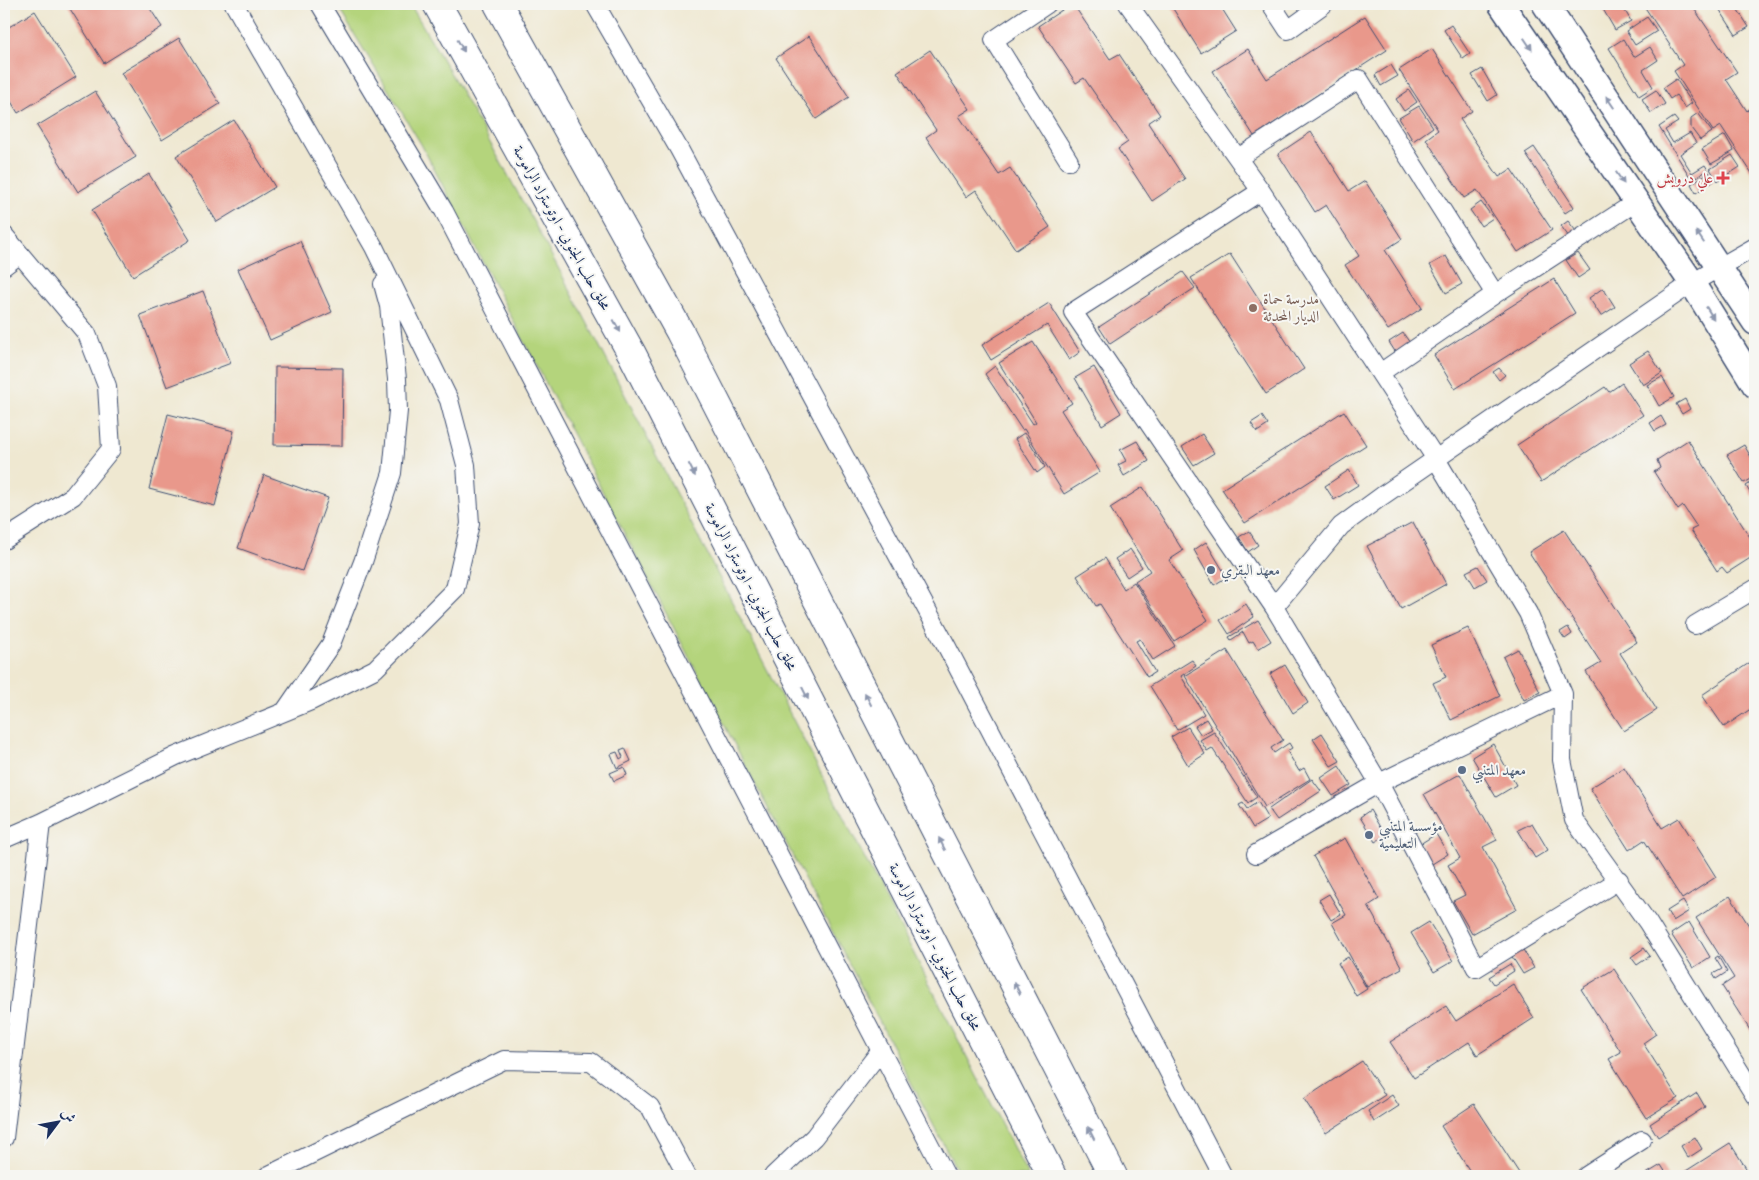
<svg xmlns="http://www.w3.org/2000/svg" width="1759" height="1180" font-family="Vollkorn,Amiri,serif">
	<style>
		.green { fill: #b4d47c; stroke: #68826d }
		.building { fill: #e9988b }
		.lines { fill: none; stroke-linecap: round; stroke-linejoin: round }
		.minor-casing { stroke: #3b4b6f; stroke-width: 20 }
		.secondary-casing { stroke: #3b4b6f; stroke-width: 28 }
		.trunk-casing { stroke: #3b4b6f; stroke-width: 30 }
		.minor { stroke: #fff; stroke-width: 18 }
		.secondary { stroke: #fff; stroke-width: 25 }
		.trunk { stroke: #fff; stroke-width: 28 }
		.oneway { fill: #8d97ae }
		.health-dot { fill: #e0444e; stroke: #f6f6f2; stroke-width: 2 }
		.education-dot { fill: #8d6e63; stroke: #f6f6f2; stroke-width: 2 }
		.service-dot { fill: #5c6f8a; stroke: #f6f6f2; stroke-width: 2 }
		.labels { text-anchor: middle; stroke-width: 4; stroke-linejoin: round; paint-order: stroke }
		.health-label { font-size: 15px; fill: #be3a42; stroke: #f6f6f2; text-anchor: end }
		.street-label { font-size: 15px; fill: #1b2f5e; stroke: #f6f6f2 }
		.education-label { font-size: 15px; fill: #785e54; stroke: #f6f6f2; text-anchor: start }
		.service-label { font-size: 15px; fill: #4e5e75; stroke: #f6f6f2; text-anchor: start }
	</style>
	<rect width="100%" height="100%" fill="#f6f6f2"/>
	<filter id="ink" filterUnits="userSpaceOnUse"><feTurbulence type="fractalNoise" baseFrequency=".02" numOctaves="2"/><feDisplacementMap in="SourceGraphic" scale="10" xChannelSelector="R" yChannelSelector="G"/><feConvolveMatrix kernelMatrix="1 2 1 2 8 2 1 2 1" color-interpolation-filters="sRGB"/></filter>
	<filter id="wash" filterUnits="userSpaceOnUse"><feTurbulence type="fractalNoise" baseFrequency=".0096" numOctaves="4" result="noise"/><feDisplacementMap in="SourceGraphic" scale="20" xChannelSelector="R" yChannelSelector="G"/><feGaussianBlur stdDeviation="1.12" result="paint"/><feColorMatrix in="noise" values="0 0 0 0 0 0 0 0 0 0 0 0 0 0 0 0 0 1.4 0 .05"/><feComposite in="paint" operator="in"/></filter>
	<g filter="url(#wash)">
		<rect width="100%" height="100%" fill="#efe8d1"/>
		<path class="green" d="M336,4H410C510,171 600,346 689,519C803,738 916,957 1028,1176H960L421,144Z"/>
		<g id="blocks">
			<path class="building" d="M67,4H147L162,27L104,63Z
				M1071,4H1073L1110,59L1119,54L1160,115L1148,123L1185,179L1152,201L1118,149L1128,142L1084,78L1076,83L1038,26Z
				M1170,4H1219L1236,31L1201,53Z
				M1600,4H1633L1624,9L1631,21L1615,30Z
				M1647,4H1691L1737,72L1726,79L1747,111L1755,105V178L1721,126L1713,131L1674,71L1683,65L1644,6Z
				M1716,4H1734L1749,27L1736,35Z
				M35,11L76,77L18,113L4,90V30Z
				M1365,16L1387,50L1254,136L1213,71L1248,49L1267,79Z
				M1647,17L1657,31L1635,45L1626,31Z
				M1451,25L1470,54L1463,59L1444,30Z
				M809,36L849,97L816,119L776,58Z
				M179,38L220,104L162,140L121,73Z
				M1623,39L1634,57L1650,47L1658,60L1643,70L1653,87L1639,96L1609,48Z
				M1432,49L1472,111L1460,119L1499,177L1511,169L1552,230L1518,252L1477,190L1464,198L1426,139L1438,130L1399,70Z
				M930,50L970,109L959,116L999,175L1010,168L1050,227L1016,250L976,190L966,197L926,137L936,130L897,72Z
				M1391,65L1398,76L1381,86L1375,75Z
				M1482,69L1497,95L1488,101L1472,75Z
				M1676,79L1692,103L1685,108L1676,95L1670,99L1663,88Z
				M1409,90L1417,102L1404,111L1396,99Z
				M1656,90L1665,104L1651,113L1642,99Z
				M95,91L136,157L78,192L37,126Z
				M1419,106L1433,127L1413,141L1399,118Z
				M1698,113L1712,132L1700,140L1691,128V118Z
				M1674,117L1678,122L1665,130L1673,143L1690,133L1696,143L1680,154L1692,173L1705,165L1708,170L1692,180L1659,127Z
				M234,120L275,187L217,222L176,156Z
				M1311,132L1349,191L1365,181L1402,239L1385,250L1422,308L1388,330L1345,265L1359,256L1326,205L1315,212L1278,154Z
				M1725,135L1734,151L1711,164L1702,149Z
				M1534,147L1574,207L1565,213L1525,153Z
				M1732,155L1740,167L1718,181L1710,169Z
				M1709,172L1714,181L1696,193L1691,184Z
				M149,174L190,240L133,276L92,210Z
				M1481,202L1493,218L1481,226L1470,210Z
				M1568,221L1576,231L1569,237L1561,226Z
				M300,241L332,312L270,340L238,269Z
				M1578,253L1590,270L1578,278L1566,260Z
				M1230,254L1304,369L1266,394L1191,278Z
				M1446,256L1462,284L1446,293L1430,265Z
				M1183,272L1195,288L1110,344L1099,327Z
				M1554,279L1575,313L1455,389L1434,355Z
				M1603,288L1615,307L1601,316L1589,298Z
				M203,291L231,363L167,387L140,315Z
				M1049,303L1080,352L1069,360L1047,325L991,360L982,345Z
				M1403,333L1410,343L1396,353L1389,342Z
				M1033,342L1072,403L1061,410L1100,472L1064,494L1024,429L1022,430L985,374L995,366L1033,424L1036,422L999,363Z
				M1648,351L1662,373L1643,385L1629,363Z
				M275,367L343,368L342,446L274,445Z
				M1094,367L1121,413L1102,425L1075,378Z
				M1499,368L1505,375L1499,380L1493,372Z
				M1662,377L1674,397L1659,406L1647,385Z
				M1622,383L1643,415L1541,482L1517,445L1605,387L1609,392Z
				M1685,399L1690,409L1682,414L1676,404Z
				M1344,411L1366,445L1245,523L1222,489Z
				M168,414L234,431L215,506L149,489Z
				M1262,416L1268,425L1257,432L1251,423Z
				M1661,416L1666,425L1655,431L1650,423Z
				M1024,433L1045,467L1037,473L1015,439Z
				M1202,434L1214,453L1194,465L1182,447Z
				M1688,440L1755,545V555L1727,573L1722,567L1717,571L1691,530L1697,527L1683,506L1678,510L1654,472L1660,468L1657,460Z
				M1137,441L1149,461L1124,476L1118,465L1126,461L1120,450Z
				M1744,445L1755,464V477L1744,483L1727,455Z
				M1349,470L1358,485L1334,500L1325,486Z
				M264,475L328,498L302,571L238,548Z
				M1755,480V494L1752,496L1746,486Z
				M1143,487L1183,551L1169,560L1208,620L1174,641L1135,581L1150,571L1110,508Z
				M1413,522L1446,584L1401,609L1367,546Z
				M1564,530L1637,642L1620,653L1657,710L1624,731L1586,672L1601,663L1529,552Z
				M1249,531L1258,545L1248,552L1239,537Z
				M1206,542L1227,577L1214,585L1194,550Z
				M1130,549L1142,567L1127,577L1115,559Z
				M1105,558L1124,589L1134,582L1175,646L1153,660L1140,639L1136,641L1155,672L1147,677L1100,604L1096,606L1077,576Z
				M1478,566L1487,580L1475,587L1466,572Z
				M1246,604L1254,617L1229,634L1220,620Z
				M1258,620L1271,641L1258,649L1253,641L1249,643L1243,632L1231,640L1229,637Z
				M1568,627L1572,634L1565,639L1560,632Z
				M1468,628L1500,696L1451,720L1433,683L1446,677L1431,645Z
				M1518,649L1540,692L1524,700L1503,657Z
				M1227,650L1283,740L1271,748L1274,753L1289,743L1292,748L1287,751L1299,771L1304,768L1310,779L1265,807L1185,676Z
				M1755,659V706L1724,727L1702,695Z
				M1192,660L1196,666L1181,676L1204,714L1177,730L1150,686Z
				M1285,665L1308,703L1293,713L1270,674Z
				M1206,719L1212,729L1201,735L1195,726Z
				M1188,727L1205,754L1188,765L1171,737Z
				M1214,732L1257,797L1248,803L1212,748L1207,751L1200,740Z
				M1322,733L1340,761L1331,766L1313,739Z
				M1493,744L1516,785L1496,797L1472,757Z
				M625,748L631,761L617,768L611,754L617,752L620,759L623,757L620,750Z
				M1339,766L1351,785L1333,796L1321,778Z
				M624,767L627,775L614,781L610,773Z
				M1624,767L1662,828L1679,818L1716,877L1682,899L1644,840L1629,850L1590,788Z
				M1460,774L1497,840L1483,847L1517,909L1472,934L1453,901L1465,895L1448,865L1460,858L1424,794Z
				M1312,779L1321,791L1277,820L1269,809Z
				M1258,802L1268,819L1253,828L1239,805L1243,803L1247,809Z
				M1370,810L1385,836L1375,842L1360,817Z
				M1532,823L1548,850L1535,858L1518,830Z
				M1436,834L1448,854L1432,864L1420,844Z
				M1345,838L1379,899L1368,906L1402,968L1367,987L1332,923L1346,915L1313,856Z
				M1329,894L1341,914L1331,920L1319,900Z
				M1730,896L1755,935V1038L1722,986L1734,978L1696,918Z
				M1683,901L1689,911L1673,921L1667,911Z
				M1429,922L1453,961L1434,972L1411,933Z
				M1689,922L1710,957L1693,968L1671,934Z
				M1522,948L1534,968L1523,974L1511,955Z
				M1644,948L1650,956L1637,965L1631,957Z
				M1718,956L1727,972L1716,979L1713,974L1722,969L1715,958Z
				M1348,957L1367,989L1356,996L1338,963Z
				M1510,964L1514,971L1494,984L1489,977Z
				M1614,969L1656,1034L1643,1043L1678,1098L1646,1118L1609,1059L1621,1052L1581,989Z
				M1513,984L1534,1018L1477,1055L1469,1042L1414,1078L1390,1042L1446,1006L1456,1021Z
				M1362,1061L1385,1095L1326,1133L1304,1099Z
				M1697,1093L1705,1107L1658,1137L1650,1124Z
				M1392,1095L1399,1106L1374,1122L1368,1111Z
				M1474,1104L1521,1176H1473L1441,1126Z
				M1695,1137L1702,1149L1688,1158L1681,1146Z
				M1730,1143L1751,1176H1678Z
				M1661,1165L1668,1176H1643Z"/>
		</g>
	</g>
	<g filter="url(#ink)">
		<use href="#blocks" fill-opacity="0" stroke="#3b4b6f" stroke-width="1"/>
		<g class="lines">
			<defs>
				<path id="minor" d="M320,4L444,211L946,1176
					M595,4L679,149L947,647L1223,1176
					M1047,4L994,40L1069,161
					M1128,4L1261,191L1436,459L1528,613L1563,694L1562,760L1574,820L1648,923L1755,1096
					M1271,4L1288,30L1324,4
					M1238,158L1359,79L1495,294L1380,373
					M1261,191L1073,312L1274,607
					M4,235L87,334L107,386L111,449L73,496L4,540
					M4,266L20,254
					M1495,294L1636,202
					M1695,625L1755,589
					M285,711L331,644L363,562L392,473L398,411L397,379L389,306L383,284
					M4,839L41,823L176,756L311,701L375,669L455,589L470,524L466,465L449,400L374,247L234,4
					M1256,854L1379,783L1563,694
					M1619,880L1476,968L1379,783L1274,607L1341,526L1382,496L1692,283L1755,247
					M4,1138L41,823
					M267,1176L504,1060L591,1062L650,1107L687,1176
					M773,1176L814,1137L881,1050
					M1586,1176L1642,1140"/>
				<path id="secondary" d="M1501,4L1692,283L1755,385
					M1545,4L1755,322"/>
				<path id="trunk" d="M437,4L632,354L1052,1176
					M498,4L680,332L1113,1176"/>
			</defs>
			<use href="#minor" class="minor-casing"/>
			<use href="#secondary" class="secondary-casing"/>
			<use href="#trunk" class="trunk-casing"/>
			<use href="#minor" class="minor"/>
			<use href="#secondary" class="secondary"/>
			<use href="#trunk" class="trunk"/>
		</g>
		<defs><path id="oneway-solid" d="M-6-.8H1V-3.2L6.5 0L1 3.2V.8H-6Z" transform="scale(1.25)"/></defs>
		<g class="oneway">
			<use href="#oneway-solid" transform="translate(1528 44) rotate(56)"/>
			<use href="#oneway-solid" transform="translate(461 46) rotate(61)"/>
			<use href="#oneway-solid" transform="translate(1610 102) rotate(-124)"/>
			<use href="#oneway-solid" transform="translate(1620 178) rotate(56)"/>
			<use href="#oneway-solid" transform="translate(1700 237) rotate(-124)"/>
			<use href="#oneway-solid" transform="translate(1710 313) rotate(58)"/>
			<use href="#oneway-solid" transform="translate(617 326) rotate(61)"/>
			<use href="#oneway-solid" transform="translate(692 470) rotate(63)"/>
			<use href="#oneway-solid" transform="translate(805 693) rotate(63)"/>
			<use href="#oneway-solid" transform="translate(868 699) rotate(-117)"/>
			<use href="#oneway-solid" transform="translate(942 844) rotate(-117)"/>
			<use href="#oneway-solid" transform="translate(1017 988) rotate(-117)"/>
			<use href="#oneway-solid" transform="translate(1091 1133) rotate(-117)"/>
		</g>
	</g>
	<path class="health-dot" d="M1720.5 170.5h5v5h5v5h-5v5h-5v-5h-5v-5h5z"/>
	<circle class="education-dot" cx="1253" cy="308" r="5"/>
	<g class="service-dot">
		<circle cx="1211" cy="570" r="5"/>
		<circle cx="1462" cy="770" r="5"/>
		<circle cx="1369" cy="835" r="5"/>
	</g>
	<g class="labels">
		<g class="health-label">
			<text x="1713" y="183">علي درويش</text>
		</g>
		<g class="street-label">
			<text transform="translate(562 228) rotate(61)" y="5">محلق حلب الجنوبي - اوتوستراد الراموسة</text>
			<text transform="translate(751 587) rotate(63)" y="5">محلق حلب الجنوبي - اوتوستراد الراموسة</text>
			<text transform="translate(935 947) rotate(63)" y="5">محلق حلب الجنوبي - اوتوستراد الراموسة</text>
		</g>
		<g class="education-label">
			<text x="1263" y="304">مدرسة حماة<tspan x="1263" dy="17">الديار المحدثة</tspan></text>
		</g>
		<g class="service-label">
			<text x="1221" y="575">معهد البقري</text>
			<text x="1472" y="775">معهد المتنبي</text>
			<text x="1379" y="831">مؤسسة المتنبي<tspan x="1379" dy="17">التعليمية</tspan></text>
		</g>
	</g>
	<rect width="1759" height="1180" fill="none" stroke="#f6f6f2" stroke-width="20"/>
	<g transform="translate(58 1122) rotate(58)" stroke="#f6f6f2" stroke-width="4" paint-order="stroke">
	<path d="M0-4L9 19L0 12L-9 19Z" fill="#1b2f5e"/>
	<text y="-8" font-size="14" font-weight="bold" text-anchor="middle" fill="#1b2f5e">ش</text>
	</g>
</svg>
